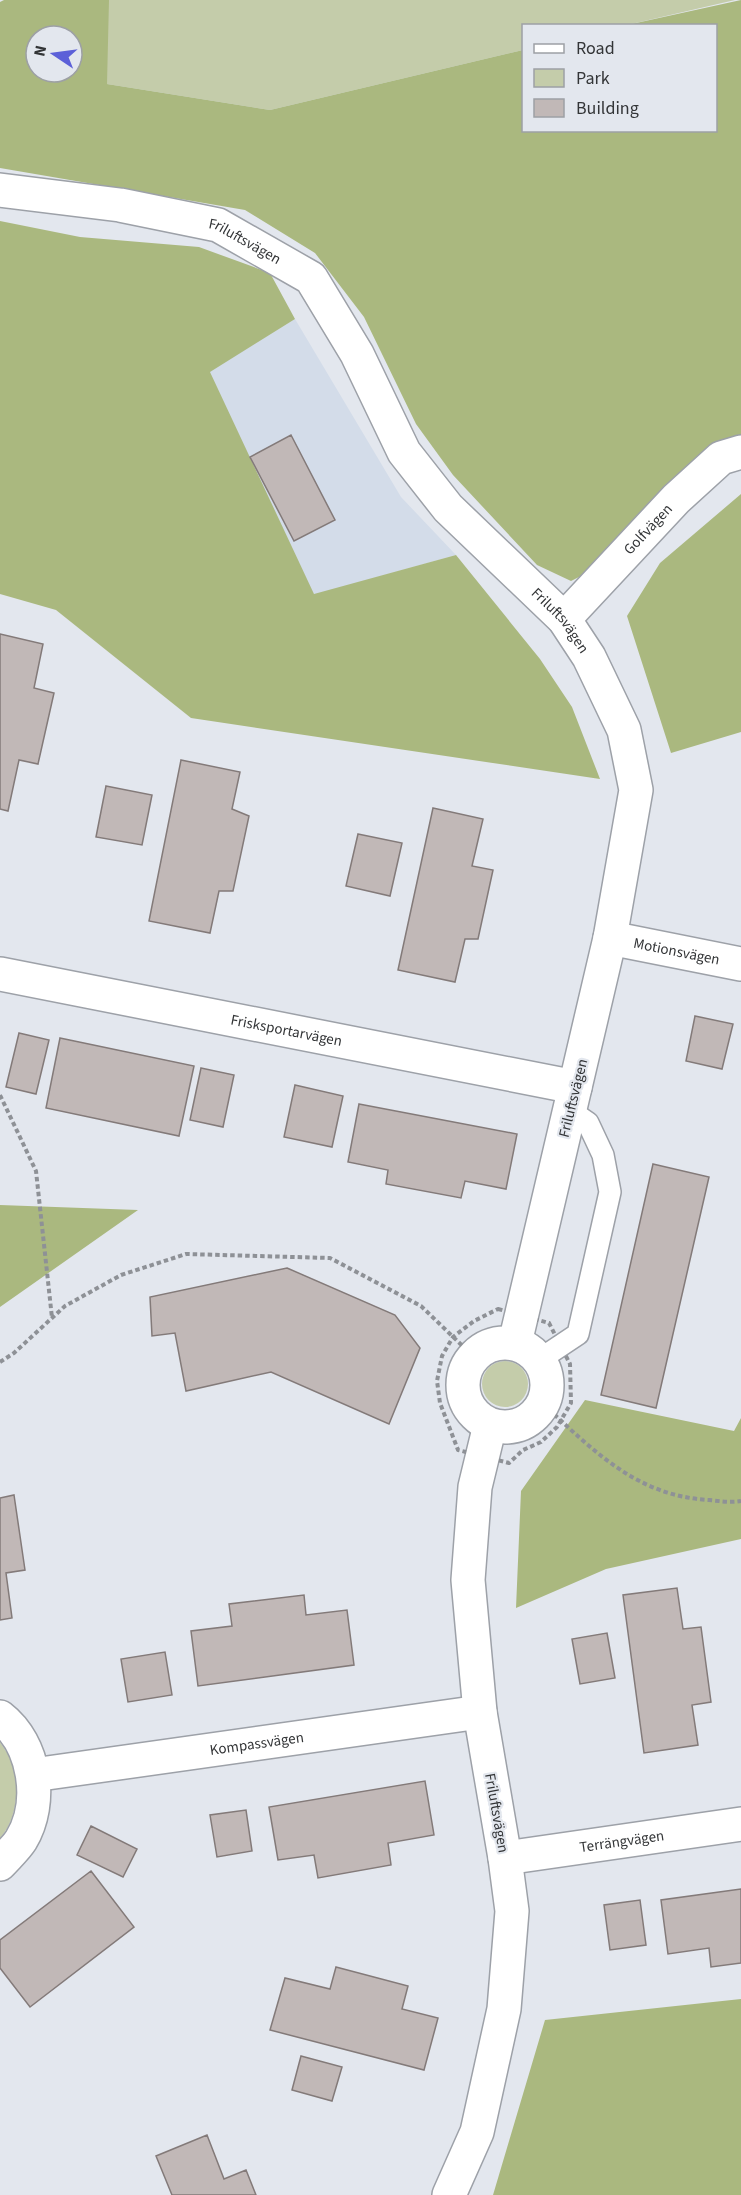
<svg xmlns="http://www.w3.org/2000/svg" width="741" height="2195" font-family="'Source Sans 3',sans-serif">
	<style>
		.built { fill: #d3dce9 }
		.green { fill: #c4ccaa }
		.forest { fill: #aab87f; fill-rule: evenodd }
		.building { fill: #c1b8b7; stroke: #837a79; stroke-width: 1.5 }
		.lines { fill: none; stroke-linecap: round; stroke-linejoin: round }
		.service-casing { stroke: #9da1a8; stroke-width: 24 }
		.minor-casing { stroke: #9da1a8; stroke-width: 36 }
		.path { stroke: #8e9196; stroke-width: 4; stroke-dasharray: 4.5 3; stroke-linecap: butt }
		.service { stroke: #fff; stroke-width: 21 }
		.minor { stroke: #fff; stroke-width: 33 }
		.labels { text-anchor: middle; stroke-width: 4.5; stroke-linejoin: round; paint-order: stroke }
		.street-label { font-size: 15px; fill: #333537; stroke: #e3e7ee }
	</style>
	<rect width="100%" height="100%" fill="#e3e7ee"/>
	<path class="built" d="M295,319L401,497L456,555L314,595L209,371Z"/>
	<path class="green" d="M105,0H735L627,25L524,26L523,50L270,110L107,84Z
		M482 1384a23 23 0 1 1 46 0a23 23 0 1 1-46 0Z
		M0,1742C3,1747 8,1753 10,1759C21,1782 18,1818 0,1838Z"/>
	<path class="forest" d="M4,0H109L107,84L270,110L523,50L524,130H716V26L627,25L741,0V438L593,570L571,581L537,565L453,475L416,424L364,317L315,253L245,210L0,168V2ZM36,36H72V72H36Z
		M0,221L80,237L199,247L270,273L295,319L210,372L314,594L456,555L540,659L572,707L600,779L191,718L56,610L0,594Z
		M741,494V732L671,753L627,616L660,563Z
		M0,1205L138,1210L0,1307Z
		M585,1400L734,1431L741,1418V1539L606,1569L516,1608L521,1491Z
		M741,1999V2195H493L545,2020Z"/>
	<path class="building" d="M291,435L335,520L294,541L250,457Z
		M0,634L43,644L34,688L54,693L38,764L19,760L8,811L0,809Z
		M181,760L240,772L232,809L249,816L233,891H219L210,933L149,921Z
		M106,786L152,795L142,845L96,837Z
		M433,808L483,819L472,866L493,870L478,939H465L455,982L398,970Z
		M358,834L402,843L390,896L346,886Z
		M695,1016L733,1024L722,1069L686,1061Z
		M19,1033L49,1040L36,1094L6,1087Z
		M60,1038L194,1066L179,1136L46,1108Z
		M201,1068L234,1075L223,1127L190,1120Z
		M295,1085L343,1096L332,1147L284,1137Z
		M359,1104L517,1134L506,1189L465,1181L461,1198L386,1184L388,1170L348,1162Z
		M653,1164L709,1177L656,1408L601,1395Z
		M287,1268L395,1315L420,1348L389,1424L271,1372L186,1391L175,1333L152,1336L150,1297Z
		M14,1495L25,1570L6,1573L12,1618L0,1620V1498Z
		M677,1588L683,1629L701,1627L711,1702L692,1705L698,1745L644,1753L623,1595Z
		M304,1595L306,1615L347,1610L354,1665L198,1686L191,1631L232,1626L229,1604Z
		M607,1633L615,1678L580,1684L572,1639Z
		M165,1652L172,1695L128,1702L121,1659Z
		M425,1781L434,1835L388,1843L391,1865L318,1878L314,1855L278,1860L269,1807Z
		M246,1810L252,1851L217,1857L210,1815Z
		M91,1826L137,1849L123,1877L77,1855Z
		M91,1871L134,1927L30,2007L0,1968V1940Z
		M741,1889V1963L711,1967L709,1948L668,1954L661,1900Z
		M640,1900L646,1945L610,1950L604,1905Z
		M336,1967L408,1986L402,2009L438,2018L424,2070L270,2030L285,1978L330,1989Z
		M301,2056L342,2067L332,2101L292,2090Z
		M207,2135L224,2179L246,2170L256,2195H172L156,2156Z"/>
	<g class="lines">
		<defs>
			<path id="service" d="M539,1360L578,1334L610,1192L603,1155L588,1123L569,1110"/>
			<g id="minor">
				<path id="s1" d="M0,190L120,205L218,225L311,278L357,354L404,452L448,508L564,619L589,657L624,730L636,790L610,938L515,1343"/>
				<path id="s2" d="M564,619L676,499L721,458L741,452"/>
				<path id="s3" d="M610,938L741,964"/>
				<path id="s4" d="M0,974L575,1087"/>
				<circle cx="505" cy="1385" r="42"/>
				<path d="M0,1717C35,1744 44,1802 21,1840C16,1848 7,1856 0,1864"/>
				<path id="s5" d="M33,1775L480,1712"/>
				<path id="s6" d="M505,1858L741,1824"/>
				<path d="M449,2195L477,2132L504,2009L512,1911L505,1858L480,1712L468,1580L475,1487L490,1425"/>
			</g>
		</defs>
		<use href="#service" class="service-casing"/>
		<use href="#minor" class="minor-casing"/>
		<path class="path" d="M0,1095L36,1171L52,1318
			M498,1309L549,1323L570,1364L571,1403L557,1427L541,1442L523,1450L509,1463L458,1450L440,1403L437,1381L442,1356L453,1337L474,1321Z
			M0,1362L14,1353L65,1306L121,1275L186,1254L330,1258L421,1306L473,1356
			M543,1404C593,1450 636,1496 709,1500C720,1501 730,1503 741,1501"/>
		<use href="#service" class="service"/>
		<use href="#minor" class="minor"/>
	</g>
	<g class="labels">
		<g class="street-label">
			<text dy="5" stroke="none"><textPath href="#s1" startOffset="252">Friluftsvägen</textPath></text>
			<text dy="5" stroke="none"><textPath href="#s2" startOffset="123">Golfvägen</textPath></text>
			<text dy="5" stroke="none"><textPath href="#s1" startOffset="756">Friluftsvägen</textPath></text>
			<text dy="5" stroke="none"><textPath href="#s3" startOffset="68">Motionsvägen</textPath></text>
			<text dy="5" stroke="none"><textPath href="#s4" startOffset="292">Frisksportarvägen</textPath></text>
			<text transform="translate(573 1098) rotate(-76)" y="5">Friluftsvägen</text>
			<text dy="5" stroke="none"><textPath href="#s5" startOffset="226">Kompassvägen</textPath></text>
			<text transform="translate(497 1813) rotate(80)" y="5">Friluftsvägen</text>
			<text dy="5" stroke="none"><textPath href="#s6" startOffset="118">Terrängvägen</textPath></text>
		</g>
	</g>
	<rect x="522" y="24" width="195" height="108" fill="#e3e7ee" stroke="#9da0a5" stroke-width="1.5"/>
	<rect x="534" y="44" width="30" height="9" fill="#ffffff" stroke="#9da0a5" stroke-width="1.5"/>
	<text x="576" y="54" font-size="18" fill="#333537">Road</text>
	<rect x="534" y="69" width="30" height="18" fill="#c4ccaa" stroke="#9da0a5" stroke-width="1.5"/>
	<text x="576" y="84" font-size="18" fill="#333537">Park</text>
	<rect x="534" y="99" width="30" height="18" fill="#c1b8b7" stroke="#9da0a5" stroke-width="1.5"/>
	<text x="576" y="114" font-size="18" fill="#333537">Building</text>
	<g transform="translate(54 54) rotate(283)"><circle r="28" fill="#e3e7ee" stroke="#9da0a5" stroke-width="1.5"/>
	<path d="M0-4.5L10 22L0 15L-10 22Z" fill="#5c60d8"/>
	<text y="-9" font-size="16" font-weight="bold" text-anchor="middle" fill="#333537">N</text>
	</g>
</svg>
